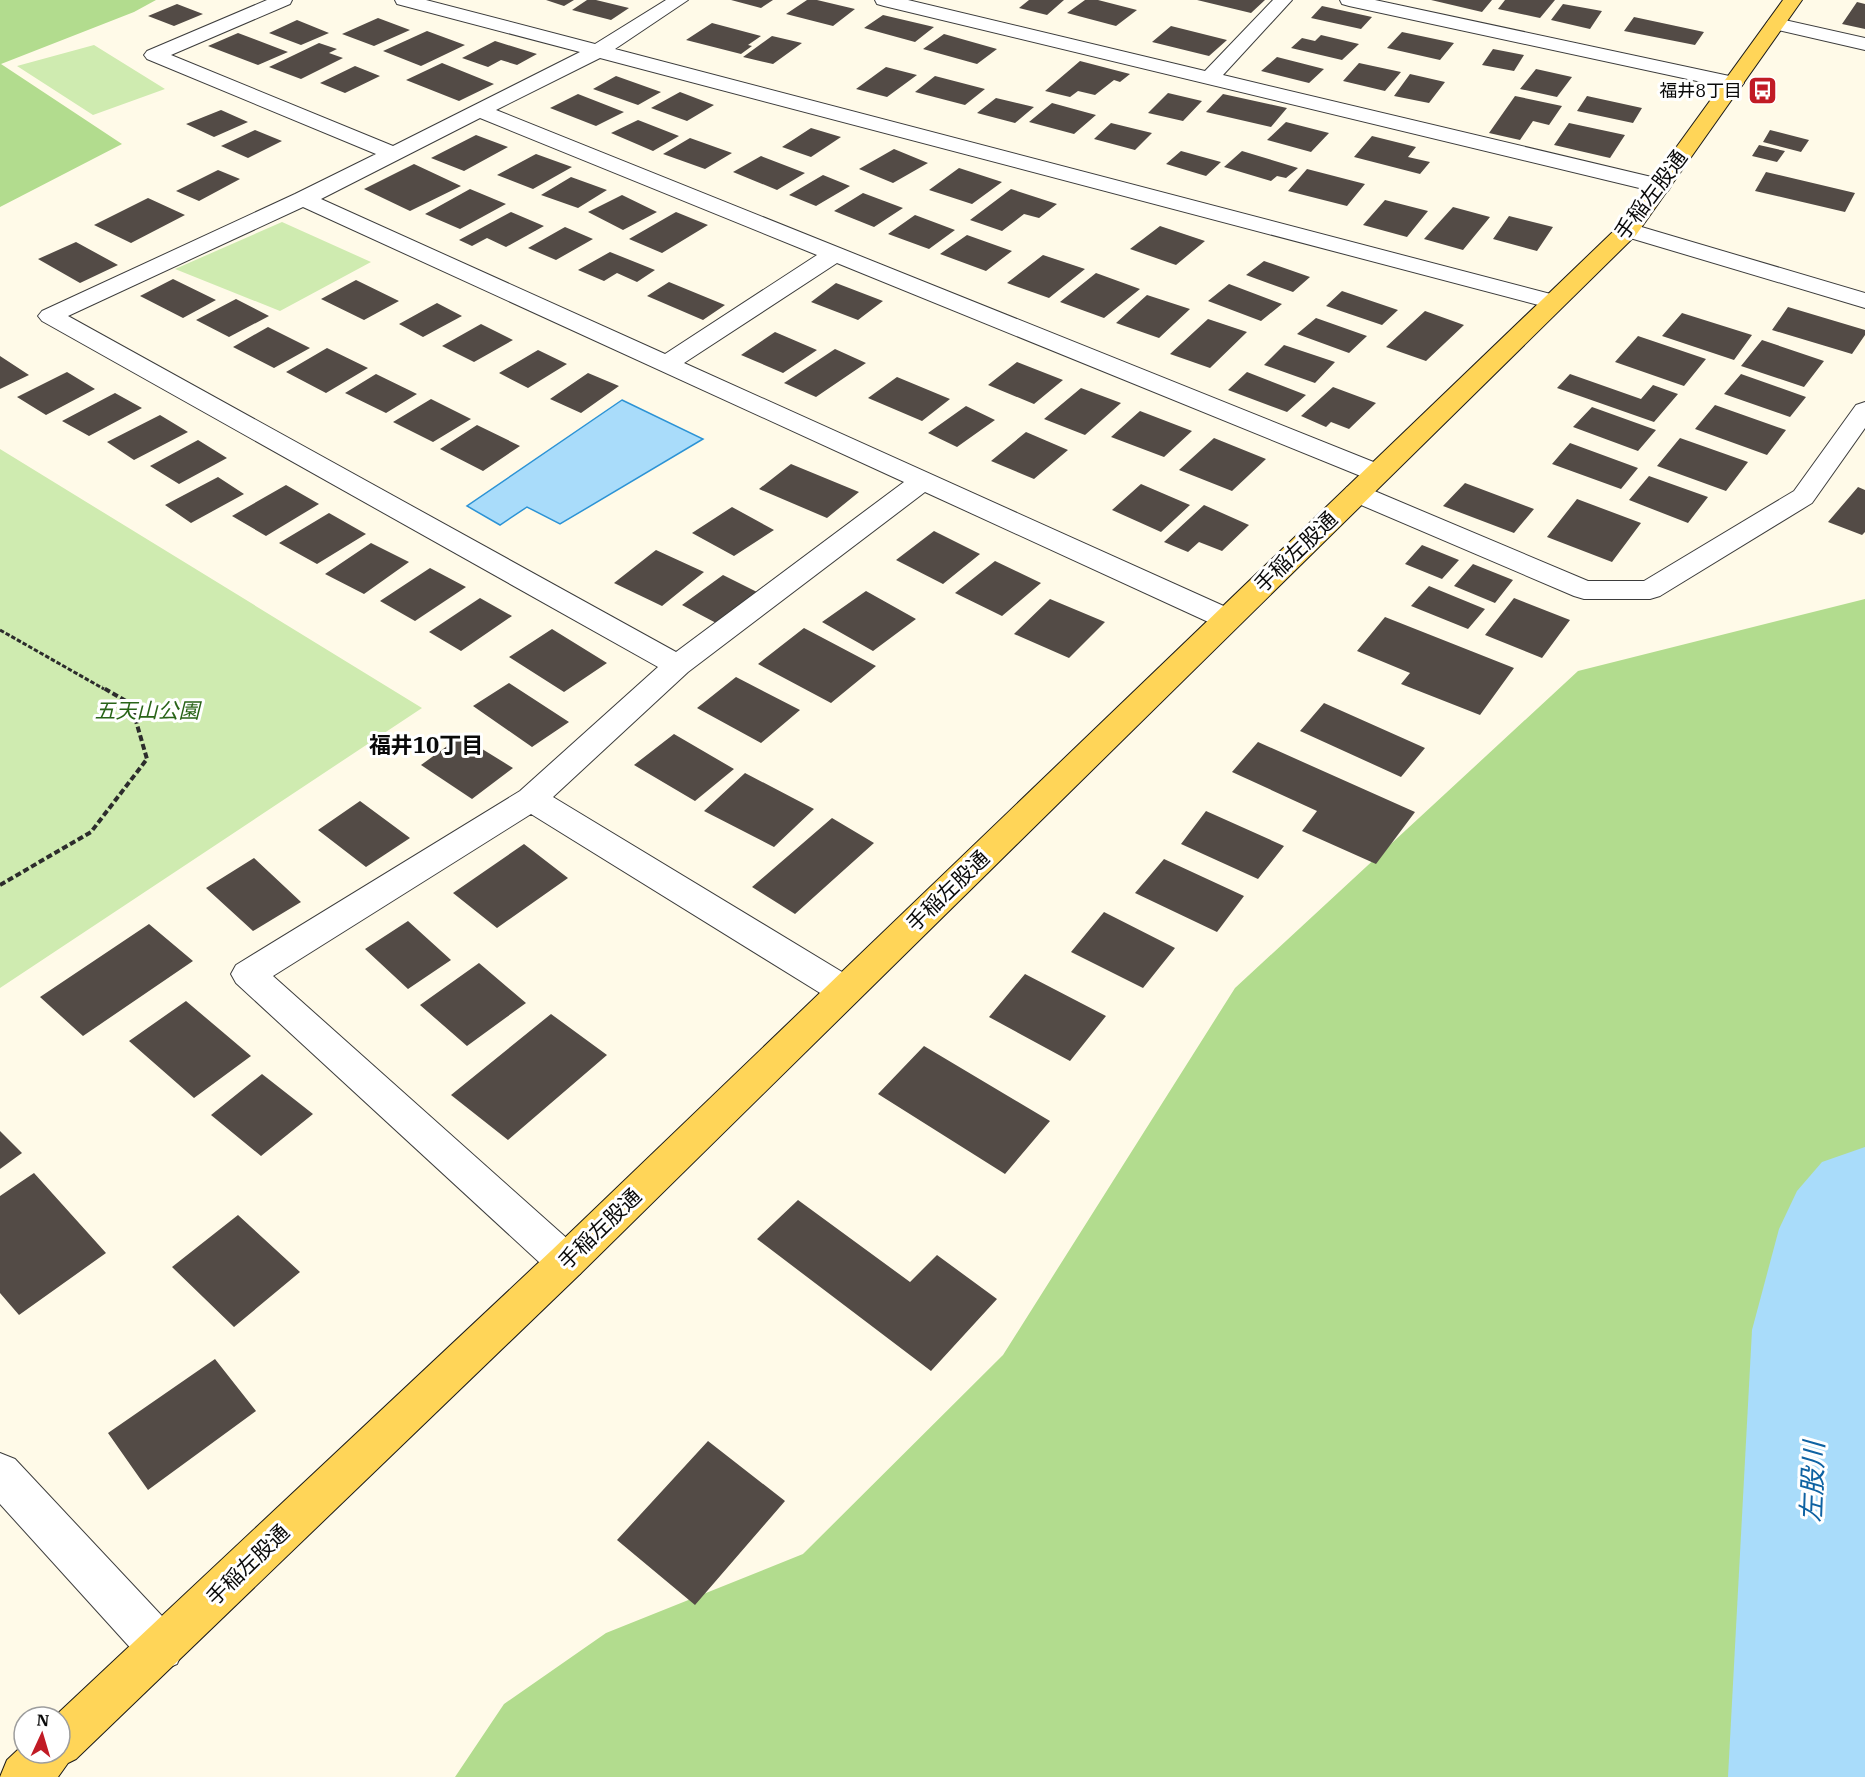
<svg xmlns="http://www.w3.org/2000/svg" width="1865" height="1777" font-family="'IBM Plex Serif','Noto Sans JP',serif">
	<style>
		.green { fill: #cfebb0 }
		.forest { fill: #b2dc8e }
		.water { fill: #a9dcfa; stroke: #2c93d5; stroke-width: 1.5 }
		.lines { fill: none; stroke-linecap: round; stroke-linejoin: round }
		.river { fill: #a9dcfa; fill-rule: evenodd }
		.building { fill: #534b46 }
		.minor-casing { stroke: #3d3d3d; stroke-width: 2 }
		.tertiary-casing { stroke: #3d3d3d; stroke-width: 2 }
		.primary-casing { stroke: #1b1b1b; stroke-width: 2 }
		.path-far1 { stroke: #2c2c2c; stroke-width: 3; stroke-dasharray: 4.5 2; stroke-linecap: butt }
		.path { stroke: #2c2c2c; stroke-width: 4; stroke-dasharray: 6 3; stroke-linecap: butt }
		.minor { fill: #fff; fill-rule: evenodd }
		.tertiary { fill: #fff; fill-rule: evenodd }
		.primary { fill: #ffd558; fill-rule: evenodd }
		.labels { text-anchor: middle; stroke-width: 6; stroke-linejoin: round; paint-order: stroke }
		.far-poi-label { font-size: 18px; fill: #0a0a0a; stroke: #fff; text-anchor: end }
		.street-label { font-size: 21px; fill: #0a0a0a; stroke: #fff }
		.park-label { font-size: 21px; font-style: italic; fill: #296418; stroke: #fff }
		.neighbourhood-label { font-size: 22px; font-weight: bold; fill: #0a0a0a; stroke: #fff }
		.near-water-label { font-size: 27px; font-style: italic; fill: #0e62a2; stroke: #fff }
	</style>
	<rect width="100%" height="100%" fill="#fffae8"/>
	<path class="green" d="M94,45L165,89L93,115L17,66Z
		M282,222L371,262L280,311L175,269Z
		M0,449L422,708L0,988Z"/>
	<path class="forest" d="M0,0H156L134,12L1,64L122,144L0,207Z
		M1865,599V1777H455L504,1704L606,1633L803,1554L1003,1355L1235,988L1578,671Z"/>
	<path class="water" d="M622,400L703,439L560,524L527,507L500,525L467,506Z"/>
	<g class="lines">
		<path class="river" d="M1865,1147V1777H1728L1752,1330L1779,1229L1797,1191L1822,1162Z"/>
	</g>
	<path class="building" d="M546,0H574L564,6Z
		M587,0H596L629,8L611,20L572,10Z
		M731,0H773L761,8Z
		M807,0H817L855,9L833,26L786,14Z
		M1029,0H1064L1047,15L1019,8Z
		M1085,0H1098L1137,10L1116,26L1067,13Z
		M1197,0H1265L1251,13Z
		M1431,0H1492L1482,12Z
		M1505,0H1555L1540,18L1498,9Z
		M1857,2L1865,4V29L1842,24Z
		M177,4L203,14L174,26L148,16Z
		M1563,4L1602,11L1590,29L1551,20Z
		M1322,6L1372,17L1361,29L1311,18Z
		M883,15L934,27L915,42L864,28Z
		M1634,17L1704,32L1695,45L1624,31Z
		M378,18L410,30L374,46L342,34Z
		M297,20L329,33L301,45L269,33Z
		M712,23L761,36L748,45L752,46L741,54L686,40Z
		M1171,26L1227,40L1209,56L1152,42Z
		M427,31L465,45L421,66L383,51Z
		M1402,32L1454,43L1440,60L1387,48Z
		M238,33L288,52L258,65L208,46Z
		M944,34L997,49L977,64L923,49Z
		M1321,35L1359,44L1342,60L1291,48L1302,38L1315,41Z
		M772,36L802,43L773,64L743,57Z
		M495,41L537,54L517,65L501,60L488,67L462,58Z
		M319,43L337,49L329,53L343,58L301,79L269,67Z
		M1493,49L1524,55L1514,71L1482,65Z
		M1277,57L1324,69L1309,83L1261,71Z
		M1080,61L1130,74L1120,82L1114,80L1095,95L1078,91L1070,97L1045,91Z
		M442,63L494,84L459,101L406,80Z
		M1359,63L1401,72L1385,91L1343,81Z
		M355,66L380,76L345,93L320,83Z
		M886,67L917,75L887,97L856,89Z
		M1536,69L1572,77L1557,97L1520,89Z
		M1410,74L1445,82L1429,103L1394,96Z
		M616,76L661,92L638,105L593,89Z
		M935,76L985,89L965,105L915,92Z
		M680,92L714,105L687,121L651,108Z
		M1168,93L1202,101L1183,121L1148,113Z
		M578,94L624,112L596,126L550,108Z
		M1223,94L1287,108L1271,127L1206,112Z
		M1515,96L1562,106L1549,125L1533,121L1520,140L1489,133Z
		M1587,96L1642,108L1633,123L1577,111Z
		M996,98L1034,107L1015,123L977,113Z
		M1052,103L1096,115L1074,134L1029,122Z
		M221,110L248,122L214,137L186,124Z
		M638,120L679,136L653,151L611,133Z
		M1286,122L1329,133L1311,152L1267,140Z
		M1111,123L1152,133L1135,150L1094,139Z
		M1569,123L1625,135L1610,158L1554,145Z
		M811,128L841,137L811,157L782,147Z
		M255,130L282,141L248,158L221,146Z
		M1770,130L1809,140L1801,152L1763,142Z
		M476,135L508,147L464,171L431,158Z
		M1372,136L1416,147L1408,157L1430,162L1420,174L1354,157Z
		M690,138L732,153L705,169L663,154Z
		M1759,145L1785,151L1777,162L1752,156Z
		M894,149L928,163L893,183L859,169Z
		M1181,151L1221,162L1206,176L1166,164Z
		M1242,151L1298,168L1286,178L1277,176L1271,181L1224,167Z
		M536,154L572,167L533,189L497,175Z
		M761,156L805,173L777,190L733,172Z
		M414,164L461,186L410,211L364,189Z
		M959,168L1002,182L972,204L929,190Z
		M1307,169L1365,184L1347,206L1288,191Z
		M218,170L240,179L199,201L176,191Z
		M1766,172L1855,193L1845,212L1755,191Z
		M823,175L850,186L816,206L789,195Z
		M571,177L607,190L578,208L541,195Z
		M470,189L506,204L460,229L425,214Z
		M1011,189L1057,204L1039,218L1024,214L1002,231L970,220Z
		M863,193L903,208L874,227L834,211Z
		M622,195L657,212L623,230L588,212Z
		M148,198L185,215L131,243L94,225Z
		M1385,200L1428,211L1407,237L1363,225Z
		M1453,207L1490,217L1463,250L1424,239Z
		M511,212L544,226L506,247L487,238L472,246L459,240Z
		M676,212L708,225L662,253L629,239Z
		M915,215L955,230L929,249L888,234Z
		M1509,216L1553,227L1537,251L1493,239Z
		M1160,226L1205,241L1176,265L1130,249Z
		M565,227L593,239L556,260L528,248Z
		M967,235L1012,251L986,271L940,254Z
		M76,242L118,265L80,283L38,259Z
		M610,252L655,270L637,282L617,273L604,281L578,270Z
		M1043,255L1085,269L1049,298L1007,283Z
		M1264,261L1310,277L1293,292L1246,275Z
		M1096,273L1140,289L1104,318L1060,302Z
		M173,279L216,300L183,318L140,296Z
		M356,280L399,301L364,320L321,299Z
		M669,282L725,305L703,320L647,296Z
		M836,283L883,301L858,320L811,302Z
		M1229,284L1282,304L1261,321L1208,301Z
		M1342,291L1398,310L1382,325L1326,306Z
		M1147,295L1190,309L1159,338L1116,323Z
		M236,299L269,316L229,337L196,320Z
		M437,303L462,316L423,337L399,324Z
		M1788,307L1865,330V335L1852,354L1772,330Z
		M1425,311L1464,325L1426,361L1386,347Z
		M1682,313L1752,335L1734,360L1662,336Z
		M1316,318L1367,336L1349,353L1297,334Z
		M1208,319L1247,332L1210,368L1170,354Z
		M481,324L513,340L474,362L442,346Z
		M268,327L310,348L274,368L233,347Z
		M775,332L817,350L783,373L741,355Z
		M1638,336L1706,359L1684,386L1615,362Z
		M1762,340L1824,361L1804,387L1741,366Z
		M1284,345L1335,362L1315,383L1264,365Z
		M327,348L368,368L326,393L286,372Z
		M835,349L866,363L816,397L784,383Z
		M538,350L567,364L528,388L499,373Z
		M0,356L29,375L0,389Z
		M1017,362L1063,380L1034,404L988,385Z
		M67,372L95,389L46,415L17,397Z
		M1247,372L1306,395L1287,412L1228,390Z
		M588,373L619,386L581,413L550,399Z
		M376,374L417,394L386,413L345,393Z
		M1570,374L1641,399L1653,385L1678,394L1654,422L1557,388Z
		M1741,374L1806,397L1790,417L1724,394Z
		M897,377L950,399L922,421L868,398Z
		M1333,387L1376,403L1349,429L1331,422L1326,427L1301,416Z
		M1081,388L1121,403L1085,435L1044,419Z
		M115,393L142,408L89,436L62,421Z
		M431,399L471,419L433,442L393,422Z
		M1715,405L1786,430L1767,455L1695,429Z
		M966,406L995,420L957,447L928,433Z
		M1592,407L1656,430L1638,451L1573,427Z
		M1140,411L1192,431L1164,457L1111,437Z
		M160,415L188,432L134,460L107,442Z
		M477,425L520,446L483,471L440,449Z
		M1026,432L1068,450L1034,479L991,461Z
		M1214,438L1266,459L1232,491L1179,470Z
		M1680,438L1748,462L1726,491L1657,466Z
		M198,440L227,458L179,484L150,466Z
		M1570,443L1638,468L1621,489L1552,464Z
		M791,464L859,492L827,518L759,489Z
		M1649,476L1708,497L1688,523L1629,500Z
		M218,477L244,494L191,523L165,505Z
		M1465,483L1534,509L1514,533L1443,506Z
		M1141,484L1190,505L1161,532L1112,510Z
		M286,485L319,504L266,536L232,516Z
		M1858,487L1865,490V532L1862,535L1828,522Z
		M1577,499L1641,523L1612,562L1547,537Z
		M1204,505L1249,525L1222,551L1199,542L1188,552L1164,542Z
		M732,507L774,530L734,556L692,533Z
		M329,513L366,534L317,564L279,543Z
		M934,531L980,554L943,584L896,560Z
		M371,543L409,562L364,594L325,574Z
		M1422,545L1459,560L1442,579L1405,564Z
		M656,550L704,572L662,606L614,583Z
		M995,561L1041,583L1002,616L955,593Z
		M1473,564L1513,580L1495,603L1454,586Z
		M430,568L466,587L415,621L380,601Z
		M723,575L759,593L718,624L682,605Z
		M1429,586L1485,609L1468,629L1411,606Z
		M866,591L916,619L873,651L822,622Z
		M480,598L512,616L461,651L429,632Z
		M1514,598L1570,620L1542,658L1485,635Z
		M1050,599L1105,622L1069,658L1014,634Z
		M1385,617L1514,668L1480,715L1401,684L1410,673L1357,651Z
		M804,628L876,666L831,703L758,664Z
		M552,629L607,663L564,692L509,657Z
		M736,677L800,710L761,743L697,708Z
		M509,683L569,722L532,747L473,706Z
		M1324,703L1425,748L1401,777L1300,731Z
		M674,734L734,769L695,801L634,765Z
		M461,736L513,768L472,799L421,765Z
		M1258,742L1415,812L1376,864L1302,831L1317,811L1232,772Z
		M745,773L814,809L774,847L704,811Z
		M360,801L410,838L366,867L318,830Z
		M1206,811L1284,846L1258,879L1181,844Z
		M832,818L874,843L795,914L752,887Z
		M524,844L568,878L497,928L453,893Z
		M254,858L301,902L253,931L206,888Z
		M1164,859L1244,896L1217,932L1135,893Z
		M1104,912L1175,948L1143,988L1071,952Z
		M408,921L451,960L408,989L365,949Z
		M149,924L193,961L83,1036L40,997Z
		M479,963L526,1003L467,1046L420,1005Z
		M1025,974L1106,1016L1070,1061L989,1017Z
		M186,1001L251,1056L194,1098L129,1041Z
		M551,1014L607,1055L508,1140L451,1095Z
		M924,1046L1050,1121L1005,1174L878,1094Z
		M262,1074L313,1114L261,1156L211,1115Z
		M0,1131L22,1153L0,1169Z
		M34,1173L106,1253L19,1315L0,1293V1196Z
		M798,1200L910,1282L937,1255L997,1299L931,1371L757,1239Z
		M238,1215L300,1272L234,1327L172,1267Z
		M215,1359L256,1411L148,1490L108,1433Z
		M708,1441L785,1501L695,1605L617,1540Z"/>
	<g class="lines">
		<defs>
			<path id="minor" d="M267,0H292L290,4L171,55L393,146L580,52L397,4L395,0H426L595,44L666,0H688L615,49L1562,297L1566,302L1562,307L1554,309L1546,307L600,58L496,110L1386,467L1390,473L1386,479L1377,481L1368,479L837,263L684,363L1237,612L1241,619L1237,626L1227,628L1217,626L925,492L688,672L553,797L857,981L862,991L857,1001L845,1005L833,1001L531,814L273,976L580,1250L585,1262L580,1274L566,1279L552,1274L236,983L231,974L236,965L520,791L658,667L42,321L38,316L42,311L295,194L376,154L147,59L144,55L147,51ZM480,118L817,255L665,354L321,199ZM303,207L904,482L676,652L68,316Z
				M875,0H908L1205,71L1273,0H1292L1223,75L1660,179L1668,181L1671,186L1668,191L1660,193L884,6L877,4Z
				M1340,0H1375L1734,77L1741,79L1744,83L1741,87L1734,89L1349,6L1342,4Z
				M1776,18L1865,38V50L1769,28L1766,24L1769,20Z
				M1865,402V428L1812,503L1660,596L1650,599H1584L1574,596L1347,499L1343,493L1347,487L1356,485L1365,487L1588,581H1644L1794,491L1856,405Z
				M0,1453L15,1459L177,1632L184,1648L177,1664L161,1671L145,1664L0,1504Z"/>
			<path id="tertiary" d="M1628,223L1865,293V308L1620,235L1617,230L1620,225Z"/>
			<path id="primary" d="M1783,0H1802L1636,235L580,1274L76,1759L68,1763L58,1777H0L7,1760L24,1744V1753H60V1717H54L552,1250L1620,225Z"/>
		</defs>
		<use href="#minor" class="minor-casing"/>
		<use href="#tertiary" class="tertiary-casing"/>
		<use href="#primary" class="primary-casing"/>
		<path class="path-far1" d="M0,630L104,689"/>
		<path class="path" d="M0,885L91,832L147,759L131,704L102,687"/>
		<use href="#minor" class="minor"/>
		<use href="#tertiary" class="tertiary"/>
		<use href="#primary" class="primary"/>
	</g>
	<defs>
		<symbol id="bus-square" viewBox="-11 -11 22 22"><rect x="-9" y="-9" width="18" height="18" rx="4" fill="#c11b25" stroke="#fff"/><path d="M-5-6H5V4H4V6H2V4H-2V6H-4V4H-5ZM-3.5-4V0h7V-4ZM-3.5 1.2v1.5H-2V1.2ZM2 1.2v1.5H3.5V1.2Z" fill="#fff"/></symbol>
	</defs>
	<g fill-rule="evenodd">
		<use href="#bus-square" x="1746" y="74" width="33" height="33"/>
	</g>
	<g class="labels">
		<g class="far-poi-label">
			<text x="1742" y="97">福井8丁目</text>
		</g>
		<g class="street-label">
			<text transform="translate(1651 195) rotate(-53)" y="7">手稲左股通</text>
			<text transform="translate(1296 552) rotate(-44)" y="7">手稲左股通</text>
			<text transform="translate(948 891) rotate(-44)" y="7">手稲左股通</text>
			<text transform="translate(600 1229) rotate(-44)" y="7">手稲左股通</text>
			<text transform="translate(248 1565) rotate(-44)" y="7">手稲左股通</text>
		</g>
		<g class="park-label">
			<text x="147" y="718">五天山公園</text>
		</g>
		<g class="neighbourhood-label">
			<text x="426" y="753">福井10丁目</text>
		</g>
		<g class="near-water-label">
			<text transform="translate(1813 1482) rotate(-88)" y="9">左股川</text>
		</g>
	</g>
	<g transform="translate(42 1735) rotate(4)"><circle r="28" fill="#ffffff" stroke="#9d9d9d" stroke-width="1.5"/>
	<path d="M0-4.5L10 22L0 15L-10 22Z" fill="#c11b25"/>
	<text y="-9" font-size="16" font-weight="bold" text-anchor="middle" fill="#0a0a0a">N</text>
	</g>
</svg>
